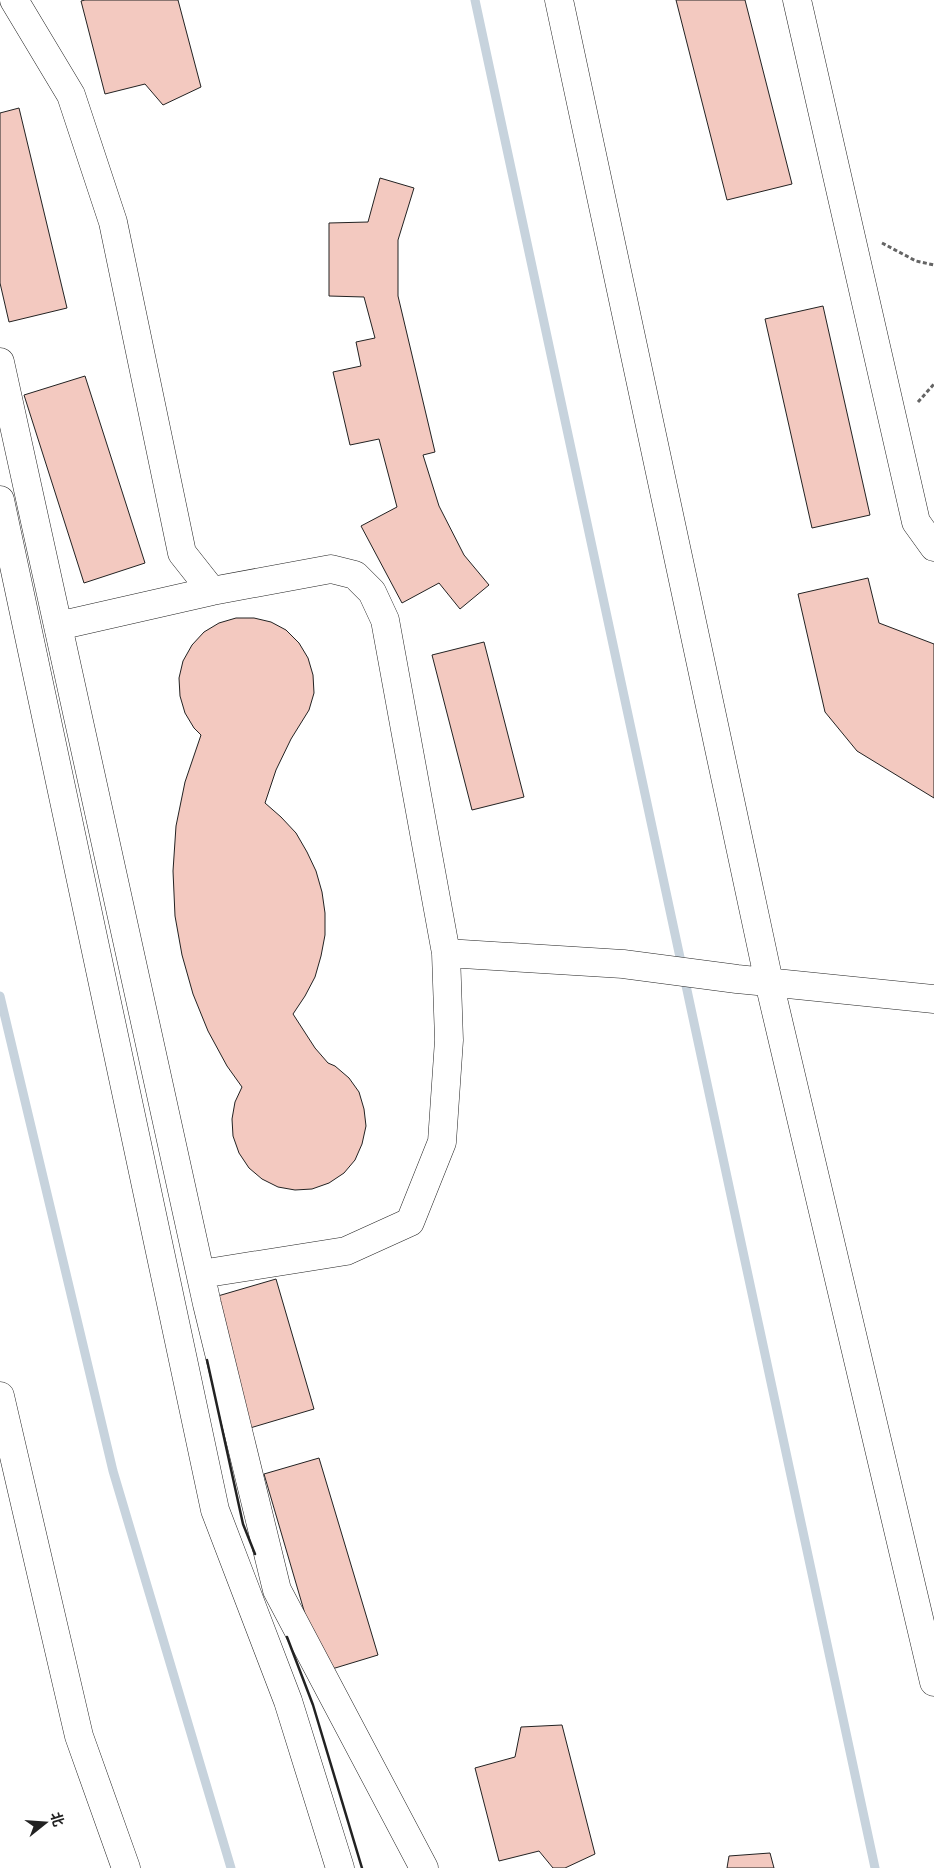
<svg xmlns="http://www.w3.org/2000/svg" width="934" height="1868" font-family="'Noto Sans','Noto Sans SC',sans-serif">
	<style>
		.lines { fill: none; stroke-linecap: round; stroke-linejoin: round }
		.stream { stroke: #c7d3dd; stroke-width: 9 }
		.building { fill: #f3c9c0; stroke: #222 }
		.minor-casing { stroke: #222; stroke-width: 29 }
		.path { stroke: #646464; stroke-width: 3; stroke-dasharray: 4 2.5; stroke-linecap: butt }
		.minor { stroke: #fff; stroke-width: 28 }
		.wall { stroke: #222; stroke-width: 2.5 }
	</style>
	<rect width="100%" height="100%" fill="#fff"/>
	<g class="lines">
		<path class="stream" d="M475,0L875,1868
			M0,996L113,1471L231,1868"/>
	</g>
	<path class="building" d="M85,0H178L201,87L163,105L145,84L105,94L81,1Z
		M676,0H745L792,184L727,200Z
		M19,108L67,308L9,322L0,283V113Z
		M380,178L414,188L398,240V296L435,452L423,455L439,506L464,555L489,585L460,609L439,583L402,603L361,526L397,507L379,439L350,445L333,372L361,366L356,342L375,338L364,297L329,296V223L368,222Z
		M823,306L870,515L812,528L765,319Z
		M85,376L145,563L84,583L24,395Z
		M868,578L879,623L934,644V798L857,751L825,712L798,594Z
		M236,618H254L271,622L286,630L299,643L308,658L313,675L314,693L309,710L291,739L276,770L265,803L281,817L296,833L307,852L316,871L322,892L325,913V935L321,956L315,977L305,996L293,1014L315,1048L328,1063L335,1066L349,1078L359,1092L364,1109L366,1126L362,1144L355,1160L344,1173L329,1183L312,1189L295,1190L278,1187L262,1179L249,1168L239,1153L233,1136L232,1119L235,1102L242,1087L227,1066L208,1031L193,994L182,955L175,916L173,871L176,826L185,782L201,735L194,728L185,713L180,696L179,678L183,661L192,645L204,632L219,623Z
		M484,642L524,797L472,810L432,655Z
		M276,1279L314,1409L250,1428L211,1298Z
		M319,1458L378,1655L322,1672L264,1474Z
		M562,1725L595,1854L565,1868H553L539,1851L499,1861L475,1768L515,1757L521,1727Z
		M770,1853L774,1868H727L729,1856Z"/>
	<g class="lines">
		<defs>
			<path id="minor" d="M14,0L71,95L113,222L182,553L212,591
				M559,0L769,982L934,1682
				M797,0L916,522L934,547
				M0,362L207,1304L277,1590L424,1868
				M0,500L215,1510L288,1701L340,1868
				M58,626L212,591L331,569L355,575L372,592L385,620L446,953L449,1040L442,1142L410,1222L346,1251L201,1274
				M446,953L623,964L737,979L934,999
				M0,1396L79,1736L126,1868"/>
		</defs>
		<use href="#minor" class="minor-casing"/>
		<path class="path" d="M882,243L916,261L934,265
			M918,402L934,384"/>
		<use href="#minor" class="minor"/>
		<path class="wall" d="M207,1360L243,1524L255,1554
			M287,1637L313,1705L362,1868"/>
	</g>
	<g transform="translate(45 1823) rotate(73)" stroke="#ffffff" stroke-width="4" paint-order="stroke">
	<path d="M0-4L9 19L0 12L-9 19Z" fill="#222222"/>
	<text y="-8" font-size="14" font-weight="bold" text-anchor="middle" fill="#222222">北</text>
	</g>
</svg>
